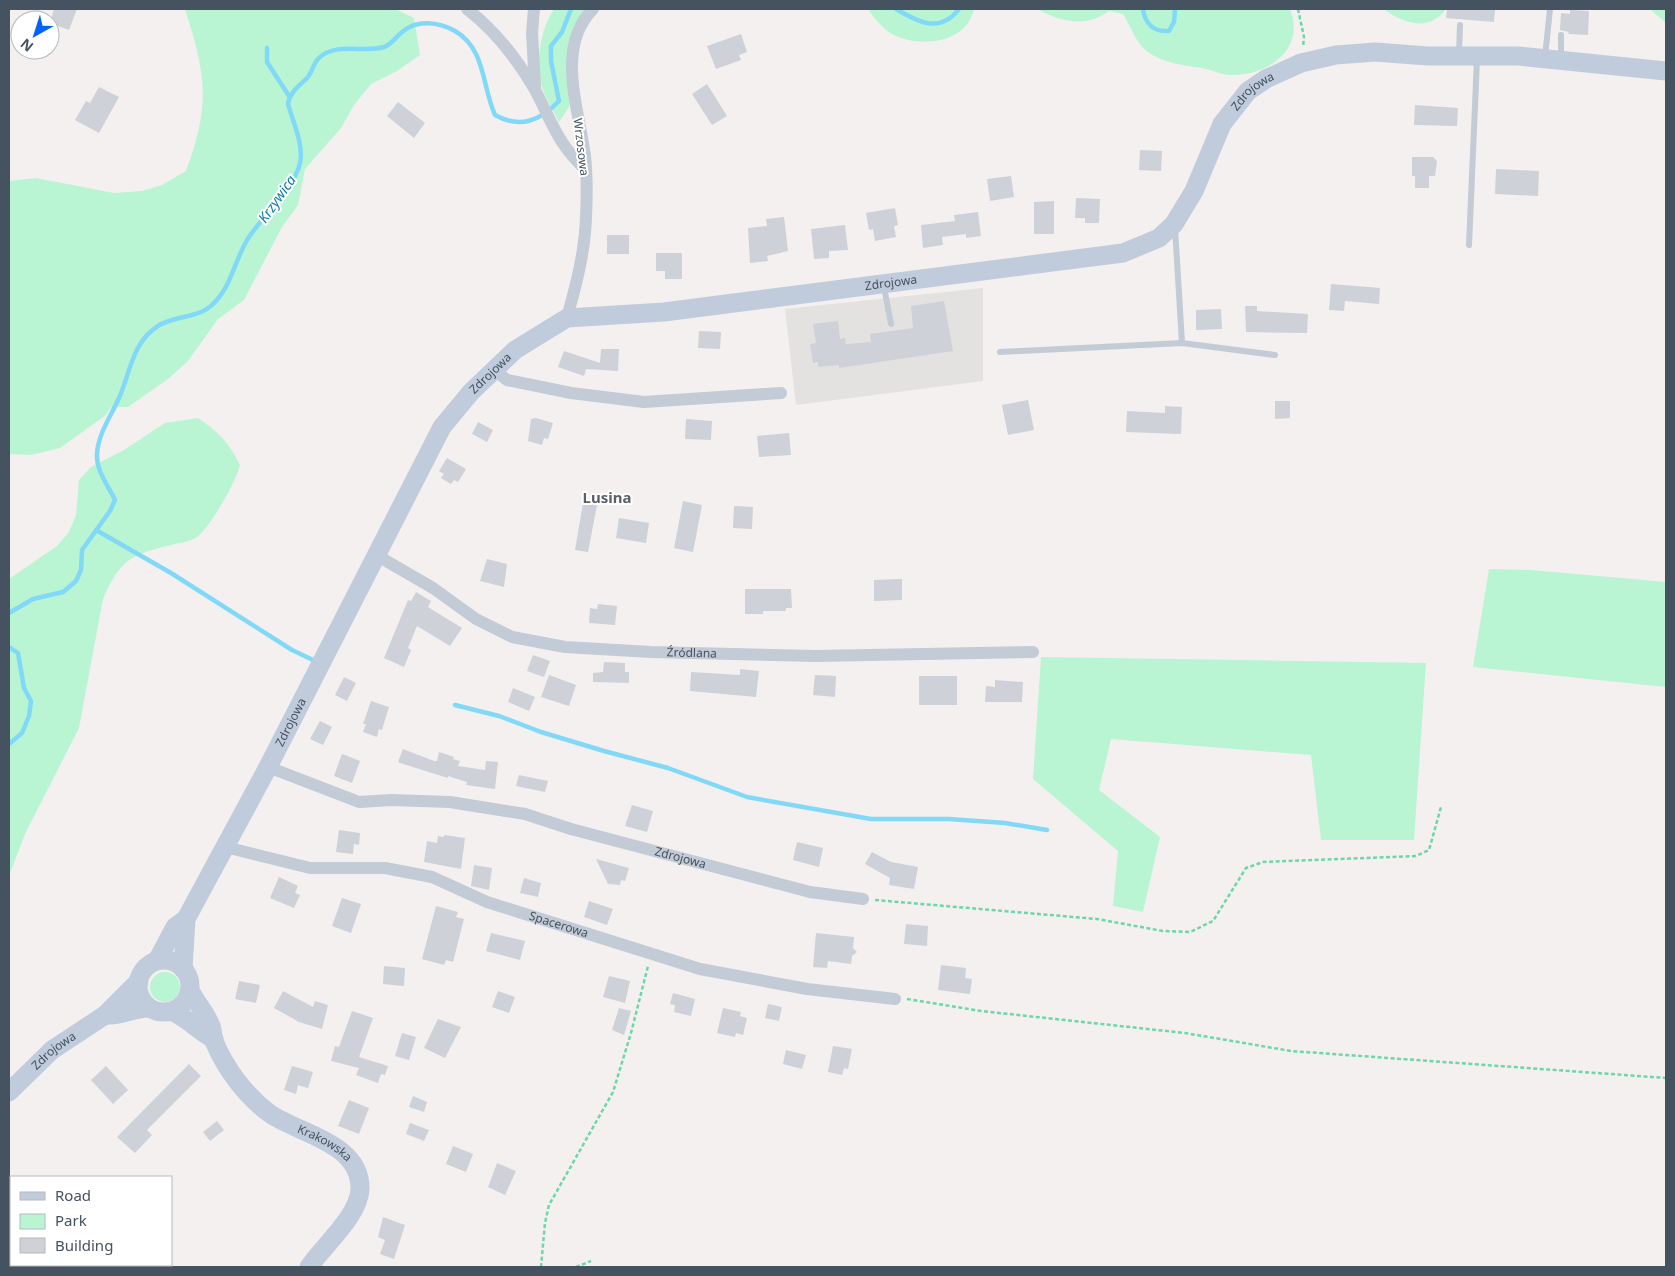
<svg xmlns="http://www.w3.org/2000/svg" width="1675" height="1276" font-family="'Noto Sans',sans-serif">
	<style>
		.education { fill: #e4e1e1 }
		.green { fill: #b9f5d3 }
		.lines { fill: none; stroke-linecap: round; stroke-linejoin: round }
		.stream { stroke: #81d9f7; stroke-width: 4.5 }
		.building { fill: #ced1d8 }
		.path { stroke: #6dd7a8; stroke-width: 2.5; stroke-dasharray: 4 2.5; stroke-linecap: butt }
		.lane { stroke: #c2cbd6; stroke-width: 6 }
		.street { stroke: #c2cbd6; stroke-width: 12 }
		.secondary { stroke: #c0ccdb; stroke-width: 19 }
		.labels { text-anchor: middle; stroke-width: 4; stroke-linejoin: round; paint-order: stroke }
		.street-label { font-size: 12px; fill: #455260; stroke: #fff }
		.water-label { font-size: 14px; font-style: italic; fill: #027ca7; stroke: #fff }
		.quarter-label { font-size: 15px; font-weight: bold; fill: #5b5f66; stroke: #fff }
	</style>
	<rect width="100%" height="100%" fill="#f3f0ef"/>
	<path class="education" d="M983,288V381L796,405L785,309Z"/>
	<path class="green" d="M185,9H395L414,18L420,55L397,71L371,84L354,105L341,128L305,169L298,205L282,227L244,300L218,319L188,361L168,379L128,407H111L106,415L60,448L31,455L9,454V181L36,178L114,193L142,191L162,185L186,171C211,104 206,75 185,9Z
		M554,9H590L584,16L569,107L559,122C554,111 547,101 543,90C534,67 540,29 554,9Z
		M868,9H974C967,43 920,49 892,34C883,29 874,18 868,9Z
		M1037,9H1290C1306,49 1269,75 1232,75C1221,75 1212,70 1202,68C1183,65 1165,64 1148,52C1136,44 1131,26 1123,14L1109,11C1086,28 1061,22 1037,9Z
		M1384,9H1446C1430,32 1403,24 1384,9Z
		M1650,9H1666V23Z
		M198,418C218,431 230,444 240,465C236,482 211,526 197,537C190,542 178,543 171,545C130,555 121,559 103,599L79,728L25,834L9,876V579L57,546L69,532L76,515L79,480L91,467L124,450L165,423Z
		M1489,569L1531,570L1666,582V687L1473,667Z
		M1041,657L1426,663L1414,840H1321L1311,755L1111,739L1099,790L1160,837L1143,912L1113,906L1118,851L1033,779Z
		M150 987a15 15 0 1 1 30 0a15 15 0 1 1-30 0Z"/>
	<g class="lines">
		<path class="stream" d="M896,9C918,22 940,34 959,9
			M1143,9C1145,24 1154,32 1169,31L1174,22L1175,9
			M267,48V62L289,96
			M96,530L171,573L292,650L313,660
			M9,613L33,599L63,592L76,581L81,570L82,550L110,511L115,500C108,485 96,471 97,454C98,434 111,416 119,398C130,374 132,342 158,326C174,315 198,319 213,304C232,286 235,258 249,237C263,216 295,187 300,163C304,145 293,122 288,104C290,92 299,86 307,78C313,72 313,63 319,58C335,42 364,53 384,47C391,45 396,37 402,32C417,19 439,22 455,31C486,49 482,87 495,115C520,129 540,121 559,101L551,61V46L562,32L571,9
			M9,647L18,653L24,688L31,701L29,716L22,733L9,744
			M455,705L499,716L541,732L604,751L668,768L747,797L871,819H949L1005,823L1047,830"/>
	</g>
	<path class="building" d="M54,9H77L69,30L50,23Z
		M1447,9H1495L1494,22L1446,18Z
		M1570,10L1589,11L1588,35L1568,34L1569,32L1560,30L1561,13L1570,14Z
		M741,34L747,52L739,55L741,60L716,69L707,46Z
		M707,84L727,116L712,125L692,94Z
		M99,87L119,97L99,133L75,120L86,101L90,103Z
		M398,102L425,123L414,138L387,116Z
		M1415,105L1458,108L1457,126L1414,125Z
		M1140,150L1162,151L1161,171L1139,170Z
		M1412,157H1433L1437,161L1435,176H1429V188H1415V176H1412Z
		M1496,169L1539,171L1538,196L1495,194Z
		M1011,176L1014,197L990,201L987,179Z
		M1076,198L1100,199L1099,223H1085V218H1075Z
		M1054,201V234H1034V202Z
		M895,208L898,225L894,226L896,237L875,241L873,229L869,230L866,213Z
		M978,212L981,236L966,238V234L942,237L943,245L923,248L921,225L955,221L954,215Z
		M784,217L788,251L767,256L768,261L750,263L748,228L767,226L766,219Z
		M845,225L848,250L829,251V258L814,259L811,229Z
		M607,235H629V254H607Z
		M656,253H682V279H665V271H656Z
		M1331,284L1380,288L1379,304L1345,301L1344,311L1329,310Z
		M944,301L953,351L839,368V365L818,367V362L813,363L810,344L816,343L813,324L838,321L840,339L845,338L846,344L871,342L870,334L913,328L911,306Z
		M1245,306H1257V311L1308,314L1307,333L1246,332Z
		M1221,309L1222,329L1196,330V310Z
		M699,331L721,332L720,349L698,348Z
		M601,349H619L618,371L586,369L584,376L558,367L564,351L600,363Z
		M1028,400L1034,430L1008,435L1002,405Z
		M1275,401H1290V418L1275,419Z
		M1165,406L1182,407L1181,434L1126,432L1127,411L1165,413Z
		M536,418L553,423L548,439L544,438L542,445L528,441L531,419Z
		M686,419L712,421L711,440L685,439Z
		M478,422L493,430L487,442L472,434Z
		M789,433L791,455L759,457L757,436Z
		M447,458L466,469L458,482L454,480L451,484L441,478L444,474L439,471Z
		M683,501L702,505L693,552L674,548Z
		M583,503L597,505L588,552L575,550Z
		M734,506L753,507L752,529L733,528Z
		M619,518L649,523L646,543L616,538Z
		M487,559L507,564L504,587L480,581Z
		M902,579V600L874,601V580Z
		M745,589H791L792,608H786V611H763V614H745Z
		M416,592L431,601L428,607L462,628L450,646L417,626L408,648L411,650L404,667L384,658L408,600L411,601Z
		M598,604L617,606L615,625L589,623L590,608L597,609Z
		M533,655L550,661L544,677L527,671Z
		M604,662L625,663V672H629V683L593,682V673L603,672Z
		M740,669L759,671L756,697L690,691L691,672L740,675Z
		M549,675L576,685L569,706L541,697Z
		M815,675L836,676L835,697L813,695Z
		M919,676H957V705H919Z
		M344,677L356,683L347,701L335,695Z
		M995,680L1023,682L1022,702H985L986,686L995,687Z
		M513,688L535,697L529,711L508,702Z
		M371,701L389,707L382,730L379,729L377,737L363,732L366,724H363Z
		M320,721L332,727L323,745L310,739Z
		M403,749L434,761H437L439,752L454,757L453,759L460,761L458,766L485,770L486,761L498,762L495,789L466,785L467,782L448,776V778L400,763L398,762Z
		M342,754L360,761L352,783L334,776Z
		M519,775L548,781L545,792L516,786Z
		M632,805L653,811L647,832L625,826Z
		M339,830L360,833L359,845L354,844L353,854L336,852Z
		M444,835L465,838L461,869L424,862L427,841L437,843L438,836L444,837Z
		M797,842L823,848L819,867L793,860Z
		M872,852L891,862L918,867L914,889L889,885L890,878L865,864Z
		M596,859L629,868L625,881L621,880L620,885L608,884Z
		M474,865L492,868L489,890L471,886Z
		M279,877L298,886L295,893L300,895L294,908L270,898Z
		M524,878L541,883L538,897L520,893Z
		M342,898L361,904L351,933L332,926Z
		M589,901L613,909L607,925L584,917Z
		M436,906L458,912L456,917L464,919L453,962L446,960L444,965L422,959Z
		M906,924L928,926L927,946L904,944Z
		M491,933L525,941L520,960L486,951Z
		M816,933L854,937L853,948L857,952L852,956L851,964L828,961L827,968L813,967Z
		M941,965L966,968L965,978L972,979L970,994L938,990Z
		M384,966L405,968L404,986L383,984Z
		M609,976L630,981L625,1003L603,997Z
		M239,981L260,985L256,1003L235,999Z
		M283,991L313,1007L315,1001L328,1005L322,1029L299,1022L274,1008Z
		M498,991L515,997L509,1013L492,1007Z
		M673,993L695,999L691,1016L674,1012L675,1005L670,1004Z
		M768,1004L782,1007L779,1021L765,1018Z
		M619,1008L631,1011L624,1035L612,1030Z
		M723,1008L741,1012L740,1016L747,1018L743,1035L736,1033L735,1037L717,1033Z
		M352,1011L373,1018L359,1057L388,1066L385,1075L381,1074L378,1083L356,1075L359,1068L331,1061L335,1046L339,1047Z
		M438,1019L461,1027L445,1058L424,1048Z
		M402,1033L416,1037L409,1060L395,1056Z
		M833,1046L852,1049L848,1069L844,1068L842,1075L828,1072Z
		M786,1050L806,1055L802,1069L783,1064Z
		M189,1064L201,1076L147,1130L152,1135L135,1153L117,1137Z
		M106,1066L128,1090L113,1104L91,1080Z
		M292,1066L313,1072L308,1088L298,1085L296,1094L284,1090Z
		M413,1096L427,1102L424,1112L409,1107Z
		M349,1100L369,1108L359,1134L338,1126Z
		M217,1121L224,1130L210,1141L203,1132Z
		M410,1123L429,1130L424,1141L406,1134Z
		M453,1146L473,1154L466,1172L446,1164Z
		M497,1163L516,1171L505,1195L488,1187Z
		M383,1217L405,1225L394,1259L380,1254L385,1240L378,1237Z"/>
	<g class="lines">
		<path class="path" d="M1298,9L1304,37L1303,47
			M875,900L1097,919L1163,931L1190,932L1213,921L1246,868L1263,862L1416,856L1429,850L1441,807
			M907,999L981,1011L1185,1033L1291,1051L1666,1078
			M541,1267L545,1223L549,1205L613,1092L631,1033L648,966
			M576,1267L591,1261"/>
		<path class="lane" d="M1561,35V58
			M1459,54L1460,25
			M1545,57L1550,9
			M1175,228L1182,343L1275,355
			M1469,245L1477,59
			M884,287L891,324
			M1000,352L1182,343"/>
		<g class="street">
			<path d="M467,9C493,29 517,59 534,88C552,121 556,142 585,169"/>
			<path d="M534,9L532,33L535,86"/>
			<path d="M567,318C576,285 585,252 586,217C587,197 587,175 585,156C579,109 555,47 593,9"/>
			<path d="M493,369L507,380L571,393L644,402L781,393"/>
			<path id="s1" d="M376,555L433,588L476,619L512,637L565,647L651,652L816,656L1033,652"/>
			<path id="s2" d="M268,767L359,802L391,800L450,802L525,814L571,829L810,892L863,899"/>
			<path id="s3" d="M225,847L310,868H385L432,877L487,902L700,969L807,989L895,999"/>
		</g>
		<g class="secondary">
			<circle cx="164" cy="986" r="26"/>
			<path id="s4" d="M157,961L175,927L186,919L268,767L442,427L471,392L515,350L567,318L664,312L1123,253L1159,238L1174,224L1194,191L1222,124L1248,91L1266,79L1301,63L1336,55L1375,52L1428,56H1518L1666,71"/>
			<path d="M183,969L186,919"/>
			<path id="s5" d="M190,990C196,1003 206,1013 211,1026C213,1031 212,1036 214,1041C225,1068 245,1095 269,1113C298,1134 361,1142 360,1189C359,1216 323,1246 309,1267"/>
			<path d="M171,1011C188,1018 198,1031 214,1039"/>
			<path d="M105,1015C121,1016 134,1008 149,1008"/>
			<path id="s6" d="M9,1092L52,1050L105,1015L139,981"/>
		</g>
	</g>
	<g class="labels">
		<g class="street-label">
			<text dy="4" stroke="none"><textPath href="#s4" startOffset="1550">Zdrojowa</textPath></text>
			<text transform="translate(581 147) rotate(83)" y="4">Wrzosowa</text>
			<text dy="4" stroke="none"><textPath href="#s4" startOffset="1100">Zdrojowa</textPath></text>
			<text dy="4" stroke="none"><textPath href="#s4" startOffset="679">Zdrojowa</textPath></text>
			<text dy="4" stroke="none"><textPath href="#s1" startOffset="340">Źródlana</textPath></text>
			<text dy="4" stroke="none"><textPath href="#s4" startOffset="275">Zdrojowa</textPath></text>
			<text dy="4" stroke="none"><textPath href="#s2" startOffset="426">Zdrojowa</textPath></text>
			<text dy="4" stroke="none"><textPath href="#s3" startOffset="346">Spacerowa</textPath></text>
			<text dy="4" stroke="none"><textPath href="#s6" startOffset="61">Zdrojowa</textPath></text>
			<text dy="4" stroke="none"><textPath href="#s5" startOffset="212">Krakowska</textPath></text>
		</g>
		<g class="water-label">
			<text transform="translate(277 199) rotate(-55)" y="5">Krzywica</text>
		</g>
		<g class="quarter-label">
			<text x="607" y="503">Lusina</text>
		</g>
	</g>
	<rect width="1675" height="1276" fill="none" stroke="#455260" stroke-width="20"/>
	<rect x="10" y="1176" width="162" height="90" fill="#ffffff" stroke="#b5babf"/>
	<rect x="20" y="1192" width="25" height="8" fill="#c0ccdb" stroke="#b5babf"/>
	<text x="55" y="1201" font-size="15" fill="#455260">Road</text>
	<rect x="20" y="1214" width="25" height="15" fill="#b9f5d3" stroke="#b5babf"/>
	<text x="55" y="1226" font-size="15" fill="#455260">Park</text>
	<rect x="20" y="1238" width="25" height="15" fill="#ced1d8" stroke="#b5babf"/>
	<text x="55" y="1251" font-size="15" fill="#455260">Building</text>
	<g transform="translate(35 35) rotate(219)"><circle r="24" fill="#ffffff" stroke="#b5babf"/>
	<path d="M0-4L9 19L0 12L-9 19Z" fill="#0362f9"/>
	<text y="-8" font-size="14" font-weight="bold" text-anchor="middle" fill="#455260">N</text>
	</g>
</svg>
